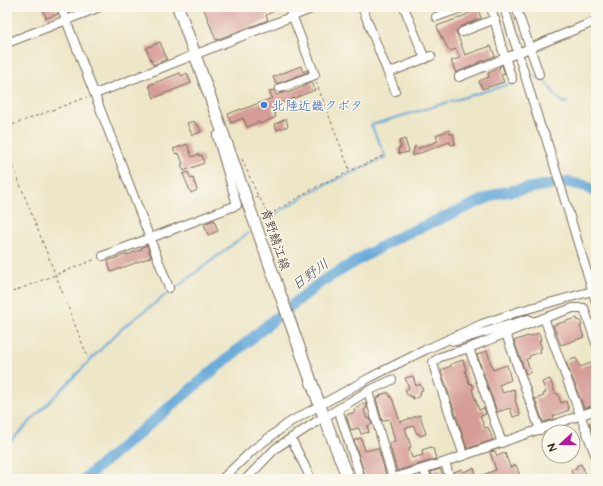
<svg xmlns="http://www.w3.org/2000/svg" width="603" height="486" font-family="'Architects Daughter','Klee One',sans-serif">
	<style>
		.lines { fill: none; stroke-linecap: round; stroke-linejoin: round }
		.stream { stroke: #64a8d9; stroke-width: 2 }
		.river { stroke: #64a8d9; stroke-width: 11 }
		.building { fill: #d69d97 }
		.minor-casing { stroke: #796c59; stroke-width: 10 }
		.major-casing { stroke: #796c59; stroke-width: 13 }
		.path { stroke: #796c59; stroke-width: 1; stroke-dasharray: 3 3; stroke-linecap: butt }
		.minor { stroke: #fff; stroke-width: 8 }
		.major { stroke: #fff; stroke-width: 11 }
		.shop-dot { fill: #3f7fe0; stroke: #fbf7ec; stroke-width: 1.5 }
		.labels { text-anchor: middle; stroke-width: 3; stroke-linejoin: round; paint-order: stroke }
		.shop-label { font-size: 13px; fill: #366cbe; stroke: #fbf7ec; text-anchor: start }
		.street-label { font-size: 13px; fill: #3b2a1e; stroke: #fbf7ec }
		.water-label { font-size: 14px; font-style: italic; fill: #49565f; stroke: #fbf7ec }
	</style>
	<rect width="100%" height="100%" fill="#fbf7ec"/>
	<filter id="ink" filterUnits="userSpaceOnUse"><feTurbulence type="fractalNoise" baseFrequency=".025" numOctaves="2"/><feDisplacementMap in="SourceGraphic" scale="8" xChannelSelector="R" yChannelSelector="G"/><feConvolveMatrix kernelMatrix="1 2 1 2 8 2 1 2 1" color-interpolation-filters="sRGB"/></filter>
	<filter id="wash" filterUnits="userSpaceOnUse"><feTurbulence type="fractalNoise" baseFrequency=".012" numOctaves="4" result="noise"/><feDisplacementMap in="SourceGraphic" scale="16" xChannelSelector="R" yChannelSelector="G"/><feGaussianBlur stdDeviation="0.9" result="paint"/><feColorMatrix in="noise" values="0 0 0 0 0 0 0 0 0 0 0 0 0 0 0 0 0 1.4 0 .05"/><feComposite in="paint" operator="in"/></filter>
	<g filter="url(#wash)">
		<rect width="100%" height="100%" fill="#ede6c7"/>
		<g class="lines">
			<path class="stream" d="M536,78L542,77L557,97L564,103L567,102
				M266,220L316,189L386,157L371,125L516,82
				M7,445L111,339L125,326L248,233"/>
			<path class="river" d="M84,479L277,317L321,282L394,239L499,193L566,182L586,186L596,193"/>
		</g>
		<g id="blocks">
			<path class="building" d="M42,7H56L58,14L46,18Z
				M203,7H273L274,11L266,15L268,20L216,40Z
				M478,9L481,18L460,27L456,31L465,55L491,46L495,56L477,63H478L456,73L451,61L460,58L456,49L449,51L442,37H441L437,26L459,18Z
				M160,42L167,59L153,65L146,48Z
				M502,65L505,74L501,75L504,82L482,89L479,81L489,77L488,73L500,68L499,67Z
				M301,66L303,72L307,70L308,72L276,84L273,77Z
				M180,73L182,76L187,73L191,83L154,98L149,85Z
				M312,82L315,90L272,107L276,117L260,124L259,122L247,127L243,118L231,123L228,114L241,109V110L272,98L269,91L274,90L276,95L286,92L287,93L305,86V85Z
				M286,119L288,126L277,130L275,124Z
				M194,121L197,126H199L201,132L192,135L187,123Z
				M449,130L450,134L453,133L455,144L451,145L450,142L412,156L415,146L419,148L438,141L436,135Z
				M405,139L409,152L399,154L398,148H401L399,141Z
				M187,144L192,157L199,154V156L202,155L204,163L184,171L181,165L183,164L179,153L176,154L173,149Z
				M188,172L191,179L193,178L197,190L191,193L183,174Z
				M214,220L218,231L208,235L204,224Z
				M147,245L151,257L111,272L108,261L127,254V255L142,249L141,248Z
				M577,318L578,321L580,320L582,326H580L584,337L561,345L553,325Z
				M539,333L541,340L539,341L542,348L540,349L541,352L529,356L530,358L526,359L531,372L526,374L514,341L528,336V337Z
				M487,351L493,370L507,365L511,380L499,385L503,393L514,389L516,396H515L516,399L515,400L520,415L513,417L510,408L497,412L477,355Z
				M576,358L580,367L596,361V395L591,396L595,405L584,408L566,362Z
				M463,360L466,370H465L469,383L472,384L474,388L472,389L479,410L484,408L486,414L480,416L485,428L488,427L493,440L467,449L441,370L451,366V364Z
				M413,376L416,386L420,384L423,390L420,391L421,393L419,394L420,396L413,399L412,396L410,397L409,395H407L405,390L409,388L405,378Z
				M550,379L555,393L558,394L561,403L566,401L569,410L553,416L554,419L543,422L535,399L544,396L543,394L546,393L542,382Z
				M386,393H389V395H390L391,398H392L400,422L420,415L426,434L420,436L419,433L417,434L414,426L405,428L411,447L409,448L412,458L423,455L422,450L431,447V448H433L436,459L397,471L389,443L395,441L389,419L382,421L376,398L381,396L380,395Z
				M364,403L366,404L367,408L364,410L367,419L370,418L372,424L367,426L369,432L361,434L359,428L351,430L346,415L355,412L354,409L360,407V405Z
				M596,421V441L589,423Z
				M361,438L365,451L378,448L386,475L385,479H366L354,440Z
				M495,451L497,456L505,453L510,467L516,465L520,476L519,477L520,479H457L454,472L462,469L463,472L474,468L477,477L496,470L490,452Z
				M581,464L582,467H583L585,474L573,478L571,470L577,468L576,466Z
				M440,469L444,478L441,479H432L431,472Z"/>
		</g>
	</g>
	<g filter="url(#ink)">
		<use href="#blocks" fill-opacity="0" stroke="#796c59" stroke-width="1"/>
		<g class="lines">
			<defs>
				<path id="minor" d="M61,7L169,288
					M362,7L395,91
					M404,7L425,59
					M491,7L502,48L512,79
					M504,7L541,128L545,135L596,302
					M516,7L539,74
					M436,17L464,7
					M462,32L495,19
					M7,43L100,7
					M388,73L431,56
					M459,77L596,21
					M280,88L315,75L289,7
					M95,94L316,7
					M103,256L237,205L217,136L224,133
					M544,318L596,457
					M506,334L540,430
					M453,341H456L528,319L532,321
					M469,348L502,443
					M368,391L393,479
					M338,409L361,479
					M330,414L368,391L392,380
					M291,438L311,479
					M464,456L435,371L433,362L440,357L469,348L544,318L573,308H584L596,343
					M445,462L450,479
					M424,469L427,479
					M222,479L254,449L290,422L371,377L425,350L482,324L520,311L596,290
					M246,479L276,448L319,420
					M390,479L445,462L596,410"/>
				<path id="major" d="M178,7L320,406L348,479"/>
			</defs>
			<use href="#minor" class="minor-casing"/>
			<use href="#major" class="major-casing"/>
			<path class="path" d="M316,82L350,171
				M7,127L87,97
				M7,151L88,358
				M242,159L258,196
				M255,198L259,197L269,215L316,187L383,156
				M7,294L96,259
				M7,435L8,436"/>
			<use href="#minor" class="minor"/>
			<use href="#major" class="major"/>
		</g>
	</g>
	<circle class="shop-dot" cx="264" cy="105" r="4"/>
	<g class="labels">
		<g class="shop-label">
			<text x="272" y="110">北陸近畿クボタ</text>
		</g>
		<g class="street-label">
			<text transform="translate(276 239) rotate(71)" y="5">青野鯖江線</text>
		</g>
		<g class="water-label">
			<text transform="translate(310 274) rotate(-36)" y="5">日野川</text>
		</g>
	</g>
	<rect width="603" height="486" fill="none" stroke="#fbf7ec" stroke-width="24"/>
	<g transform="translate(561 444) rotate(249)"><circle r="19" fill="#fbf7ec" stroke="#aea59a"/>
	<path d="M0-3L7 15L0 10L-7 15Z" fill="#b5179e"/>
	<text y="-6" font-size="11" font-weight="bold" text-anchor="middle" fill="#3b2a1e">N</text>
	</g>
</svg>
